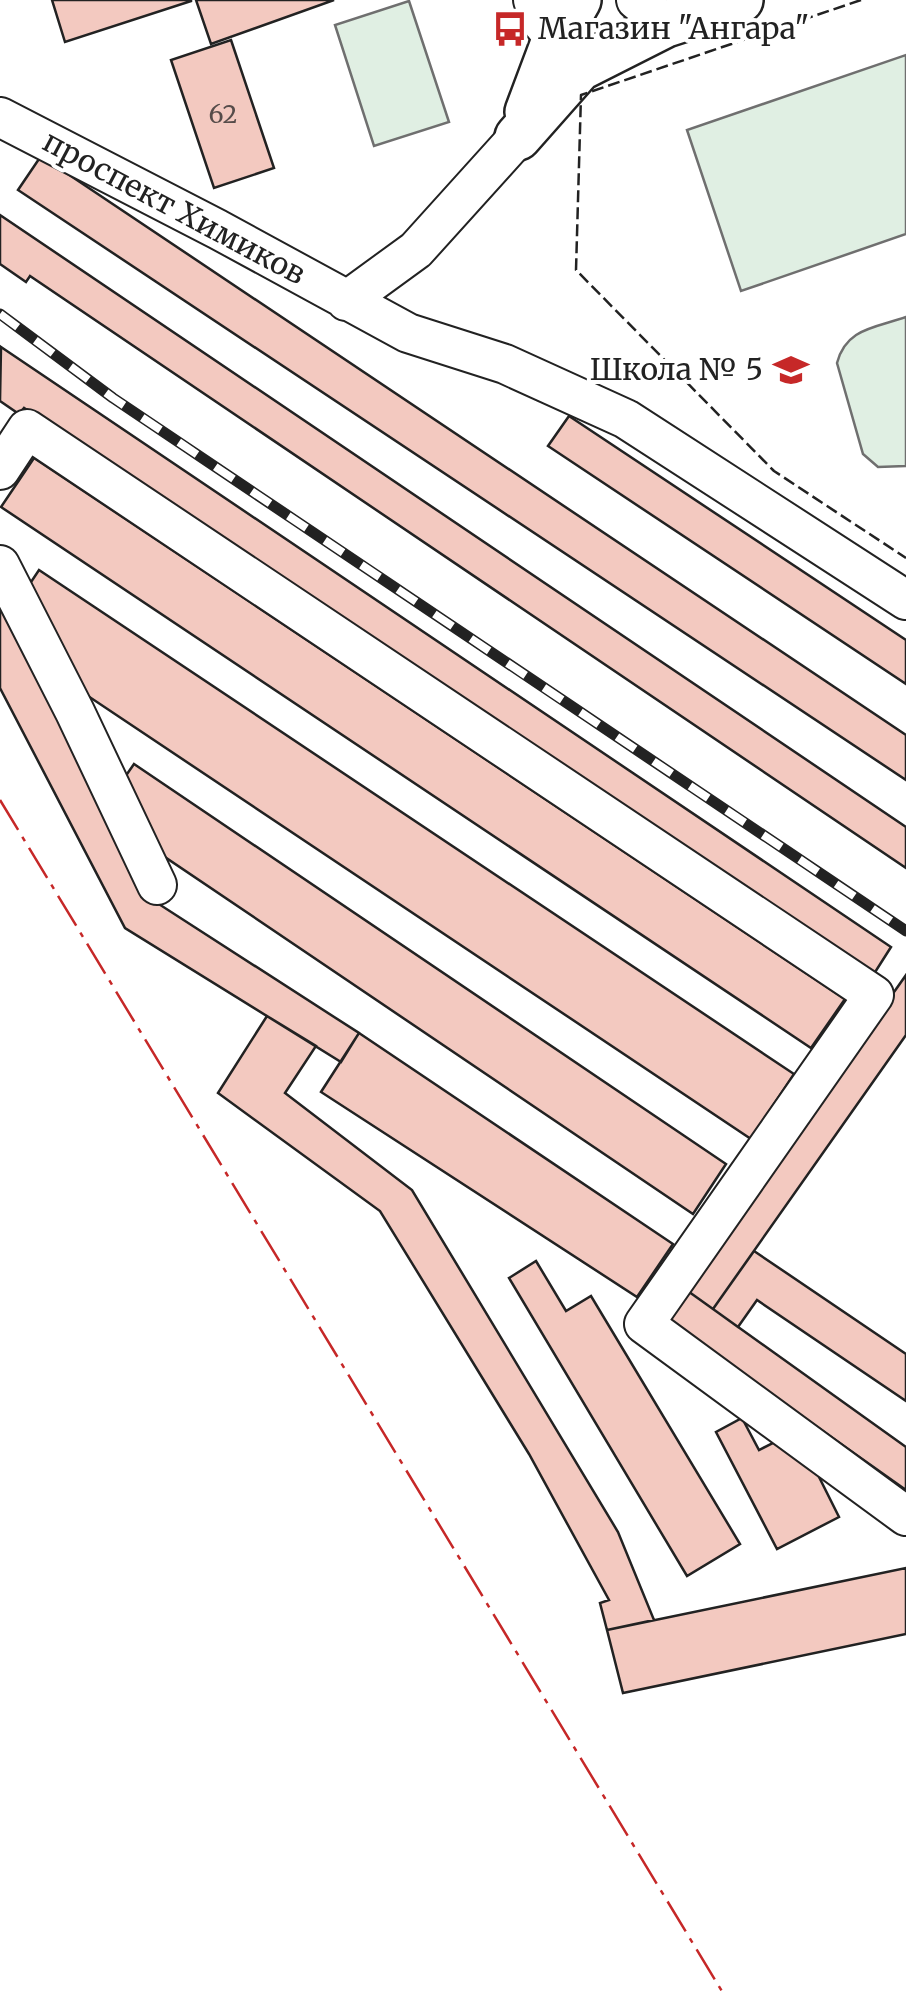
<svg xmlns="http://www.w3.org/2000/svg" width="906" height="1993" font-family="Merriweather,serif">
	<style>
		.green { fill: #e0efe3; stroke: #6f6f6f; stroke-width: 2.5 }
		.building { fill: #f3c9c0; stroke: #222; stroke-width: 2.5 }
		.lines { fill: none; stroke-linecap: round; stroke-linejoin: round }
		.minor-casing { stroke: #222; stroke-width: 42 }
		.major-casing { stroke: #222; stroke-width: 50 }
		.minor { stroke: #fff; stroke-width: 38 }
		.major { stroke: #fff; stroke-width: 45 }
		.rail-casing { stroke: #222; stroke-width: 11 }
		.rail { stroke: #fff; stroke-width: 8; stroke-dasharray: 22; stroke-linecap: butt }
		.fence { stroke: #222; stroke-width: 2.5; stroke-dasharray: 12 5; stroke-linecap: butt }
		.power { stroke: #c62828; stroke-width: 2.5; stroke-dasharray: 35 8 5 8; stroke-linecap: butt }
		.labels { text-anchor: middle; stroke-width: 8; stroke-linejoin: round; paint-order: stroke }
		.number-label { font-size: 25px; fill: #564c4a }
		.poi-label { font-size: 30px; fill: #222; stroke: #fff; text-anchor: start }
		.street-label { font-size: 30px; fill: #222; stroke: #fff }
	</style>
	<rect width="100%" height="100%" fill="#fff"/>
	<path class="green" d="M409,1L449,122L374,146L335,25Z
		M906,55V234L741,291L687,130Z
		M906,317V466L878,467L863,454L837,363C846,328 875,328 906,317Z"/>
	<path class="building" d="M52,0H191V1L65,42Z
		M196,0H334L211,44Z
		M231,40L274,168L214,188L171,60Z
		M41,156L906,735V780L18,190Z
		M0,215L906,827V868L30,276L26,282L0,264Z
		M1,347L891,947L872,977L24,408L19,414L0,401Z
		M569,416L906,640V684L548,446Z
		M34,458L845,999L811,1048L1,507Z
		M39,570L794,1074L751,1139L73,686L27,588Z
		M0,605L151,899L359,1033L341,1062L125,928L0,688Z
		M134,764L726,1164L693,1214L159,853L118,787Z
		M906,975V1035L713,1309L685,1289Z
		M267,1016L316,1046L285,1093L412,1190L618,1532L654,1620L607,1630L600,1603L609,1600L529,1454L380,1211L218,1093Z
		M359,1033L673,1244L637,1297L321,1092Z
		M754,1251L906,1354V1401L757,1300L738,1327L713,1309Z
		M536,1261L566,1311L591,1296L740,1544L687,1576L509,1278Z
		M685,1289L906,1447V1490L663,1318Z
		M742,1418L759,1450L783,1438L816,1471L839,1517L777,1549L716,1432Z
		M906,1568V1634L623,1693L607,1630Z"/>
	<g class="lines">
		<defs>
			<path id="minor" d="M533,0L539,19L572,60
				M636,0L666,24
				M0,117L217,229L408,333L505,364L626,419L906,600
				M346,301L416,250L518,137
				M0,470L27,429L874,995L644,1324L906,1516
				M0,565L75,712L157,885"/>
			<path id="major" d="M528,112L555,40L578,0
				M518,137L579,68L666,24L740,0"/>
		</defs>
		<use href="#minor" class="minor-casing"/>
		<use href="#major" class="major-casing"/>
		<use href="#minor" class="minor"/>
		<use href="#major" class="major"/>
		<defs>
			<path id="rail" d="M0,314L113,398L906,931"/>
		</defs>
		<use href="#rail" class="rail-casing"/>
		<use href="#rail" class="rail"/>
		<path class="fence" d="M861,0L581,95L576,270L774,471L906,558"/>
		<path class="power" d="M0,800L723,1993"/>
	</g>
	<defs>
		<symbol id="bus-bare" viewBox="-9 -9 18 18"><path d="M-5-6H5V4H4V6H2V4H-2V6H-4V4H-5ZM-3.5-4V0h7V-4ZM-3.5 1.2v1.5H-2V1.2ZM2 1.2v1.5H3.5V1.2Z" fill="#c62828" stroke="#fff" stroke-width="2.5" paint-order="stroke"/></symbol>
		<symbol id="school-bare" viewBox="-9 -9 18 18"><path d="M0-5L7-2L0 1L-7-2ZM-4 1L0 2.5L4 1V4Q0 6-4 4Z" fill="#c62828" stroke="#fff" stroke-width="2.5" paint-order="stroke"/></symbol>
	</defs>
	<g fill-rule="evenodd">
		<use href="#bus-bare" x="485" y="4" width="50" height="50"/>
		<use href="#school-bare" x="766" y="345" width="50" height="50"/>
	</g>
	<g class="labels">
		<g class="number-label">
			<text x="223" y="123">62</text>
		</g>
		<g class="poi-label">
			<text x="538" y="39">Магазин "Ангара"</text>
			<text x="763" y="380" text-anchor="end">Школа № 5</text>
		</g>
		<g class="street-label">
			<text transform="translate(174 208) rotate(28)" y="10">проспект Химиков</text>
		</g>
	</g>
</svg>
